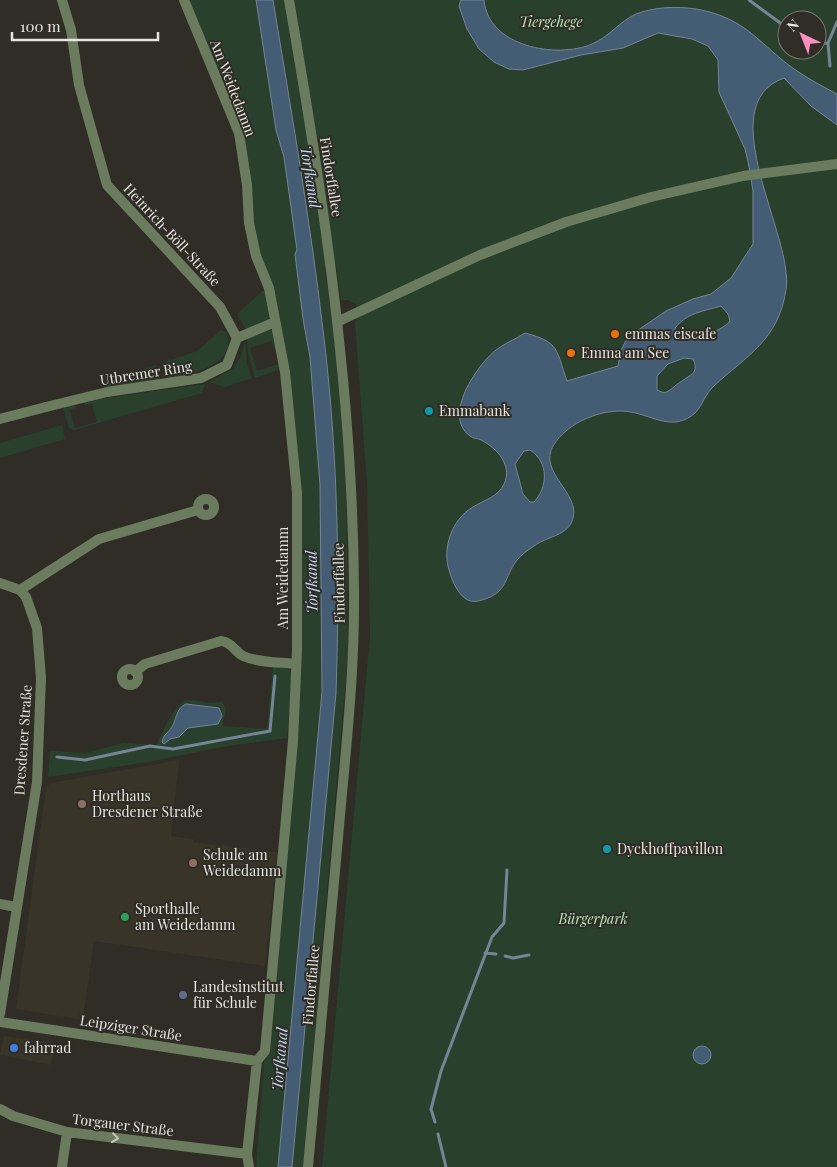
<svg xmlns="http://www.w3.org/2000/svg" width="837" height="1167" font-family="'Playfair Display',serif">
	<style>
		.built { fill: #383427 }
		.green { fill: #29402d; fill-rule: evenodd }
		.water { fill: #455c75; stroke: #758595; fill-rule: evenodd }
		.lines { fill: none; stroke-linecap: round; stroke-linejoin: round }
		.stream { stroke: #758595; stroke-width: 3 }
		.minor { stroke: #6a7b5e; stroke-width: 10 }
		.tertiary { stroke: #6a7b5e; stroke-width: 10 }
		.oneway { stroke: #c7cac0 }
		.food-dot { fill: #e8710a; stroke: #2f2d26; stroke-width: 2 }
		.culture-dot { fill: #0f9aa8; stroke: #2f2d26; stroke-width: 2 }
		.education-dot { fill: #8d6e63; stroke: #2f2d26; stroke-width: 2 }
		.leisure-dot { fill: #2e9e5b; stroke: #2f2d26; stroke-width: 2 }
		.service-dot { fill: #5c6f8a; stroke: #2f2d26; stroke-width: 2 }
		.shop-dot { fill: #3f7fe0; stroke: #2f2d26; stroke-width: 2 }
		.labels { text-anchor: middle; stroke-width: 4; stroke-linejoin: round; paint-order: stroke }
		.park-label { font-size: 14px; font-style: italic; fill: #b3e5ba; stroke: #2f2d26 }
		.street-label { font-size: 14px; fill: #e6e5e0; stroke: #2f2d26 }
		.poi-label { font-size: 14px; fill: #e6e5e0; stroke: #2f2d26; text-anchor: start }
		.water-label { font-size: 15px; font-style: italic; fill: #c2dcf8; stroke: #2f2d26 }
	</style>
	<rect width="100%" height="100%" fill="#2f2d26"/>
	<path class="built" d="M179,760L171,836L193,839V842L277,852L265,966L94,941L83,1020L16,1009L46,787L51,783Z
		M4,1036L55,1043L51,1065L0,1055Z"/>
	<path class="green" d="M189,0H256L276,130L284,157L297,250L295,254L303,319L310,358L320,485L322,692L278,1167H256L264,1062L268,1056L283,906L300,650L287,368L252,222L241,132Z
		M273,0H837V1167H322L370,636L367,484L355,322L357,320L356,304L348,300H341L336,263L324,267L334,322L346,479L348,652L303,1167H292L336,693C340,572 338,450 323,330C310,219 291,110 273,0ZM787,20H817V50H787Z
		M265,289L269,317L267,321L246,330L238,316V313Z
		M269,329L273,331L277,347L274,349L272,341L250,348L257,371L279,364L281,369L255,378L248,353L247,338Z
		M221,330L226,332C239,365 190,374 168,379L162,363L197,351Z
		M245,340L247,364L252,378L225,387L209,382L233,369L241,356Z
		M156,365L160,377L158,380L108,387L107,380Z
		M205,384L202,393L74,430L69,428L63,407L75,406L76,408L69,410L75,428L97,422L92,404L85,405V401Z
		M62,425L65,439L0,458V443Z
		M273,665L285,666L292,673L287,738L228,746L148,762L48,777L50,751L86,753L123,743L157,745C160,736 176,701 186,700C200,699 208,706 222,701L226,709L222,726L267,729Z"/>
	<path class="water" d="M256,0H273C291,110 310,219 323,330C338,450 340,572 336,693L292,1167H278L322,692L320,485L310,357L303,319L295,254L297,250L284,157L276,130Z
		M461,0H484C488,47 557,59 592,44C609,37 620,21 636,14C654,7 676,6 696,9C748,18 759,45 797,71C810,80 824,87 837,94V125L811,106L784,78C709,105 795,238 786,290C778,341 747,355 714,386C705,394 703,405 695,413C674,432 653,416 631,412C604,407 567,422 553,446C538,472 580,493 573,518C569,536 547,536 534,546C528,550 521,555 517,560C504,577 508,593 482,600C476,602 471,602 466,599C457,593 452,580 449,570C442,548 452,519 473,507C484,500 498,497 504,484C513,466 497,448 481,440C478,438 473,439 470,436C442,416 477,365 496,350C505,343 516,339 525,333C560,342 556,350 567,381L618,366L621,350L628,337L666,311L693,299L711,294L731,278L753,244V191L748,161L745,149L719,92L718,60L708,46L692,39L658,33L623,48L581,55L523,70L509,69L494,62L479,49L467,29L459,6ZM721,306L728,314L730,321C719,334 691,340 676,332L675,328C686,313 704,311 721,306ZM684,358L693,359C699,372 692,374 682,381C675,385 672,390 664,393L657,390V376L668,364ZM530,450C549,462 548,487 534,502H530L523,494L515,464L524,451Z
		M186,704L219,708L222,716L218,724L188,728L179,737L170,739L164,744L162,742C163,734 170,732 173,725C177,716 177,708 186,704Z
		M693 1055a9 9 0 1 1 18 0a9 9 0 1 1-18 0Z"/>
	<g class="lines">
		<path class="stream" d="M749,0L787,28
			M817,44L828,43
			M830,66L828,43L837,22
			M57,757L85,760L150,746L173,749L270,731L275,676
			M485,953L496,954
			M505,956L513,958L529,955
			M435,1122L431,1109L441,1071L492,937L504,923L507,870
			M438,1134L446,1167"/>
		<path class="minor" d="M62,0L71,30L79,85L107,185L220,307L237,338
			M184,0L239,133L247,185L249,223L256,256L269,288L285,372L297,493V650L293,741L265,1051L257,1061L247,1154L249,1167
			M289,0C323,195 353,392 354,591C355,674 345,756 338,838C328,948 318,1057 308,1167
			M339,321L480,255L566,222L651,197L743,176L837,164
			M237,338L275,322
			M46,407L107,392L201,378L227,365L237,338
			M198 507a8 8 0 1 1 16 0a8 8 0 1 1-16 0Z
			M0,583L20,590L26,597L37,628L41,678L37,782L0,1014
			M20,590L99,539L198,510
			M122 677a8 8 0 1 1 16 0a8 8 0 1 1-16 0Z
			M135,672L145,664L221,641C232,642 234,651 243,656C259,663 280,662 296,664
			M0,904L16,907
			M0,1022L257,1061
			M0,1109L13,1116L67,1132L247,1154
			M62,1167L67,1132"/>
		<path class="tertiary" d="M0,419L46,407"/>
	</g>
	<defs><path id="oneway-chevron" d="M-2-3.5L2.5 0L-2 3.5" fill="none" stroke-width="1.6" stroke-linecap="round" stroke-linejoin="round" transform="scale(1.25)"/></defs>
	<use class="oneway" href="#oneway-chevron" transform="translate(115 1138) rotate(7)"/>
	<g class="food-dot">
		<circle cx="615" cy="334" r="5"/>
		<circle cx="571" cy="353" r="5"/>
	</g>
	<g class="culture-dot">
		<circle cx="429" cy="411" r="5"/>
		<circle cx="607" cy="849" r="5"/>
	</g>
	<g class="education-dot">
		<circle cx="82" cy="804" r="5"/>
		<circle cx="193" cy="863" r="5"/>
	</g>
	<circle class="leisure-dot" cx="125" cy="917" r="5"/>
	<circle class="service-dot" cx="183" cy="995" r="5"/>
	<circle class="shop-dot" cx="14" cy="1048" r="5"/>
	<g class="labels">
		<g class="park-label">
			<text x="551" y="27">Tiergehege</text>
			<text x="593" y="924">Bürgerpark</text>
		</g>
		<g class="street-label">
			<text transform="translate(233 88) rotate(69)" y="5">Am Weidedamm</text>
			<text transform="translate(331 177) rotate(81)" y="5">Findorffallee</text>
			<text transform="translate(172 235) rotate(47)" y="5">Heinrich-Böll-Straße</text>
			<text transform="translate(146 373) rotate(-9)" y="5">Utbremer Ring</text>
			<text transform="translate(283 578) rotate(-90)" y="5">Am Weidedamm</text>
			<text transform="translate(339 583) rotate(-91)" y="5">Findorffallee</text>
			<text transform="translate(23 740) rotate(-86)" y="5">Dresdener Straße</text>
			<text transform="translate(311 985) rotate(-85)" y="5">Findorffallee</text>
			<text transform="translate(131 1028) rotate(9)" y="5">Leipziger Straße</text>
			<text transform="translate(123 1125) rotate(7)" y="5">Torgauer Straße</text>
		</g>
		<g class="poi-label">
			<text x="625" y="339">emmas eiscafe</text>
			<text x="581" y="358">Emma am See</text>
			<text x="439" y="416">Emmabank</text>
			<text x="92" y="801">Horthaus<tspan x="92" dy="16">Dresdener Straße</tspan></text>
			<text x="617" y="854">Dyckhoffpavillon</text>
			<text x="203" y="860">Schule am<tspan x="203" dy="16">Weidedamm</tspan></text>
			<text x="135" y="914">Sporthalle<tspan x="135" dy="16">am Weidedamm</tspan></text>
			<text x="193" y="992">Landesinstitut<tspan x="193" dy="16">für Schule</tspan></text>
			<text x="24" y="1053">fahrrad</text>
		</g>
		<g class="water-label">
			<text transform="translate(310 177) rotate(81)" y="5">Torfkanal</text>
			<text transform="translate(312 582) rotate(-91)" y="5">Torfkanal</text>
			<text transform="translate(280 1059) rotate(-85)" y="5">Torfkanal</text>
		</g>
	</g>
	<g transform="translate(802 35) rotate(317)"><circle r="24" fill="#2f2d26" stroke="#787770"/>
	<path d="M0-4L9 19L0 12L-9 19Z" fill="#fe8ebd"/>
	<text y="-8" font-size="14" font-weight="bold" text-anchor="middle" fill="#e6e5e0">N</text>
	</g>
	<path d="M12 32v8h146v-8" fill="none" stroke="#e6e5e0" stroke-width="2.5"/>
	<text x="20" y="32" font-size="15" fill="#e6e5e0" stroke="#2f2d26" stroke-width="4" paint-order="stroke">100 m</text>
</svg>
